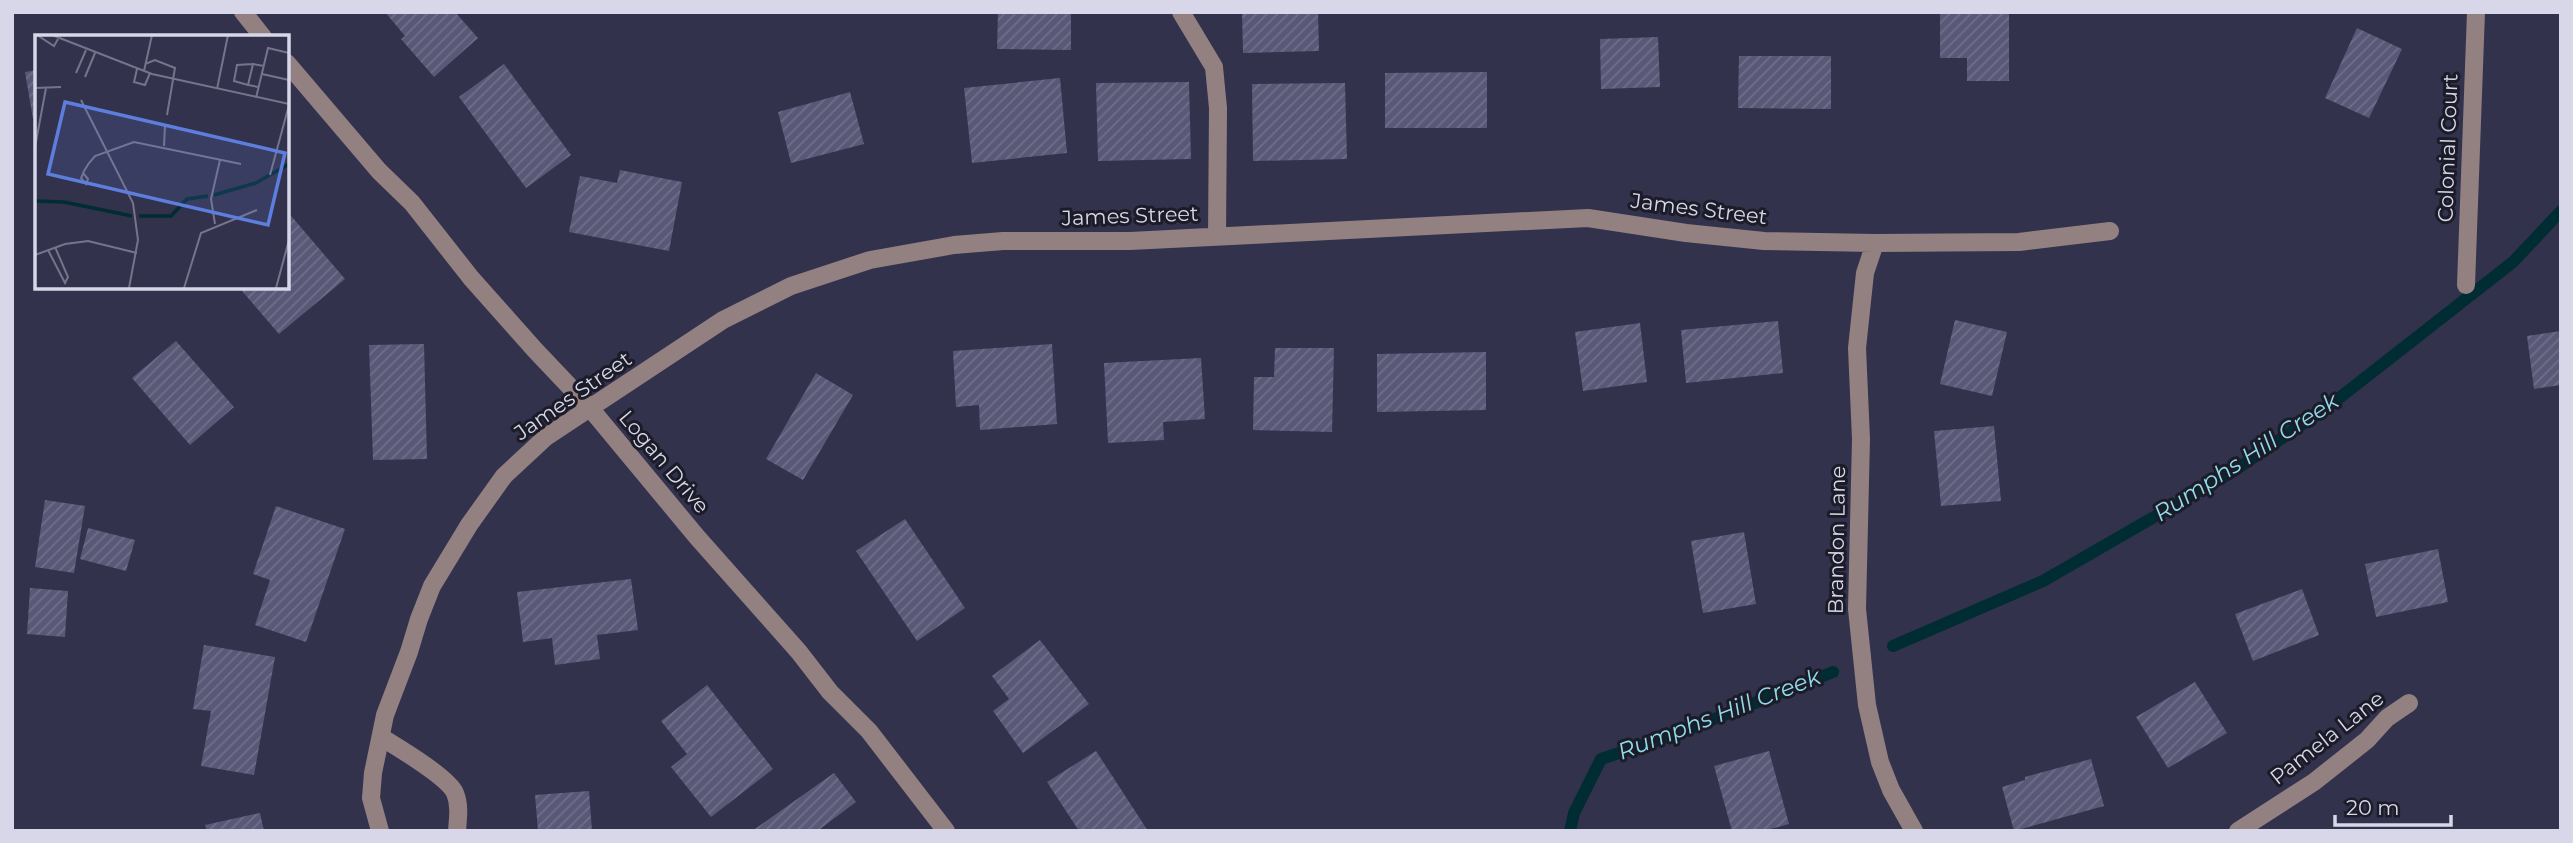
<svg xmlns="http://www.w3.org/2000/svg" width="2573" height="843" font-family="Montserrat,sans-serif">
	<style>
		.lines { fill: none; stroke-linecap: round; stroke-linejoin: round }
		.stream { stroke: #002c33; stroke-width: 12 }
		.building { fill: url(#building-hatch) }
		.minor { stroke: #938182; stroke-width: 18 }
		.labels { text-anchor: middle; stroke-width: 6; stroke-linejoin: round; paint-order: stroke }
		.street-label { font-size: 21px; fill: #d7d7e9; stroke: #1c1b28 }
		.water-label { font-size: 23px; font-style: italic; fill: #8fdceb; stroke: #1c1b28 }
		.inset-river { fill: none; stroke: #002c33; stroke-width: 3.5 }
		.inset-road { fill: none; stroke: #75748b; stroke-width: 2 }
		.view { fill: #5e7ede; fill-opacity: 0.15; stroke: #5e7ede; stroke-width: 3.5 }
		.inset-edge { fill: none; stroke: #d7d7e9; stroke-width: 3.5 }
	</style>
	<defs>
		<pattern id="building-hatch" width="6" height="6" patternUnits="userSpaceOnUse" patternTransform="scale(1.75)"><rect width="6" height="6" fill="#595876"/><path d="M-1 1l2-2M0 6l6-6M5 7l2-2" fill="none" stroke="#706f8a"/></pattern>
	</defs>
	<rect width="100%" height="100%" fill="#33324d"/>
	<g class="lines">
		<path class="stream" d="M1893,646L2043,581L2232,472L2329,406L2513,262L2561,211
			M1570,831L1574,813L1601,759L1676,734L1833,672"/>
	</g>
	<path class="building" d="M385,12H455L478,38L434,77L401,39L405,36Z
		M998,12H1071V50L997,49Z
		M1242,12H1318L1319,51L1243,53Z
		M1940,12H2009V81H1967V58H1940Z
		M2357,28L2402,49L2369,118L2325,98Z
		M1658,37L1660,87L1601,89L1600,39Z
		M1739,56H1831V109L1738,108Z
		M504,64L571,155L526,188L459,97Z
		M37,70V118L33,119L25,72Z
		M1487,72V128H1385V73Z
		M1060,78L1067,153L972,163L964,88Z
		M1189,82L1191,159L1098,161L1096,83Z
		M1345,83L1347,159L1253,161L1252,84Z
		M850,92L864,144L791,163L778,112Z
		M620,170L682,182L669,251L569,232L580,176L617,183Z
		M287,211L345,279L279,334L242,291L246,287H287Z
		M1955,320L2007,332L1992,396L1940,384Z
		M1778,321L1783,373L1686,383L1681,330Z
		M1640,323L1647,382L1583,391L1575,332Z
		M2561,331V385L2534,389L2527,336Z
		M176,341L234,407L190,445L132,378Z
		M424,344L427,459L373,460L369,345Z
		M1052,344L1057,424L980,430L979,405L956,407L953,351Z
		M1275,348H1334L1332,432L1253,430L1254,377H1274Z
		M1486,352V410L1377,412V354Z
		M1201,358L1205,419L1163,422L1164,440L1108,443L1104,363Z
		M816,373L853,395L803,480L766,459Z
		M1994,426L2001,501L1941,506L1934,431Z
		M45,500L85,506L74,573L35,567Z
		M276,506L345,529L306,642L255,625L270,580L253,574Z
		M905,519L965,608L917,641L856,551Z
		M88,528L135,540L126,571L80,559Z
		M1744,532L1756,604L1703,613L1691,541Z
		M2438,549L2448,602L2376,617L2365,564Z
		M631,579L638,630L597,635L600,659L555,665L552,638L523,642L517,592Z
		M30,588L68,591L65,637L27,634Z
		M2302,589L2319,635L2253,661L2235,614Z
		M1040,640L1089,704L1023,753L993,711L1009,699L992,676Z
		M204,645L275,657L254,775L201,766L211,711L193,709Z
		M2195,682L2227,733L2168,768L2136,717Z
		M707,685L773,769L711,817L671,767L687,754L661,721Z
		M1096,751L1148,831H1079L1047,782Z
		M1769,751L1789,824L1763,831H1732L1714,766Z
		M2091,759L2104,806L2014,831L2002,787L2025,780V777Z
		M834,773L856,802L820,829L821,831H752Z
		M589,791L592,831H538L535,795Z
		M260,813L264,831H207L205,825Z"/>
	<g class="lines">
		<path class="minor" d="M243,12L263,37
			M1181,12L1214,67L1218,108L1217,236
			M287,63L379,171L412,203L471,278L535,350L590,408L697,537L799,652L830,692L869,731L946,831
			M1875,243L1865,273L1857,348L1861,439L1857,609L1867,705L1880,762L1891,790L1914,831
			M2466,285L2476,12
			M381,737C397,747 448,777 455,793C460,805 458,818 457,831
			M380,831L371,798L373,773L385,715L409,652L419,619L432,586L469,525L504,476L546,437L723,320L791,286L870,260L954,245L1003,241H1130L1588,218L1686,233L1764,241L1875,243L2019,242L2110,231
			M2238,831L2314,782L2367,740L2387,718L2409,703"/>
	</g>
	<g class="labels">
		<g class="street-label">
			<text transform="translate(2448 148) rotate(-88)" y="7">Colonial Court</text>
			<text transform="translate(1699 209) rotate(7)" y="7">James Street</text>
			<text transform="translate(1130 216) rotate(-2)" y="7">James Street</text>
			<text transform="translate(573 396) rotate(-35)" y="7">James Street</text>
			<text transform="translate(664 462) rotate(50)" y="7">Logan Drive</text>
			<text transform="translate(1837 540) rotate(-89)" y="7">Brandon Lane</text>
			<text transform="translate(2327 738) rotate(-38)" y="7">Pamela Lane</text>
		</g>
		<g class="water-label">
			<text transform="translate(2246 457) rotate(-33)" y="8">Rumphs Hill Creek</text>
			<text transform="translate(1719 714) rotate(-21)" y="8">Rumphs Hill Creek</text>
		</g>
	</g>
	<g transform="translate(35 35)">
		<rect width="254" height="254" fill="#33324d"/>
		<path class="inset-river" d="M179,160L221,148L254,129M0,166L29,167L97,181M104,181H136L152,164L173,161"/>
		<path class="inset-road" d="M2,0L19,11L23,4M17,0L117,39L254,69M110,29L120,25L140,33L132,80M102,34L99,47L110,50L115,38M109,36L117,0M41,38L51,15M227,39L254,45M50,42L60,18M213,50L199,46L202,30L218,29M223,52L213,50L218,29L229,31M0,53L26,52M182,54L193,0M221,63L233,13L254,18M46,65L98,168L103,205L94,253M129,111L130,90M0,112L11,53M48,138L53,144L51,149L46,143L47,141L49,136L54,128L60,121L99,107L206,129M235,140L254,70M180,189L176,164L185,125M13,215L30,248L33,242L20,212M0,220L30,209L53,206L102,218M149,253L166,198L222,175M241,253L254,205"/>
		<path class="view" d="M30,67L250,118L233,190L13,139Z"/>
		<rect width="254" height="254" class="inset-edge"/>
	</g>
	<rect width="2573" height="843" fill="none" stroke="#d7d7e9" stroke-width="28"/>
	<path d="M2335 815v10h116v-10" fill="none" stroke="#d7d7e9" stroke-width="3.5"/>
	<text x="2346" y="815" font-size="21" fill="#d7d7e9" stroke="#1c1b28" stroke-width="5" paint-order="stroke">20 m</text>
</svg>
